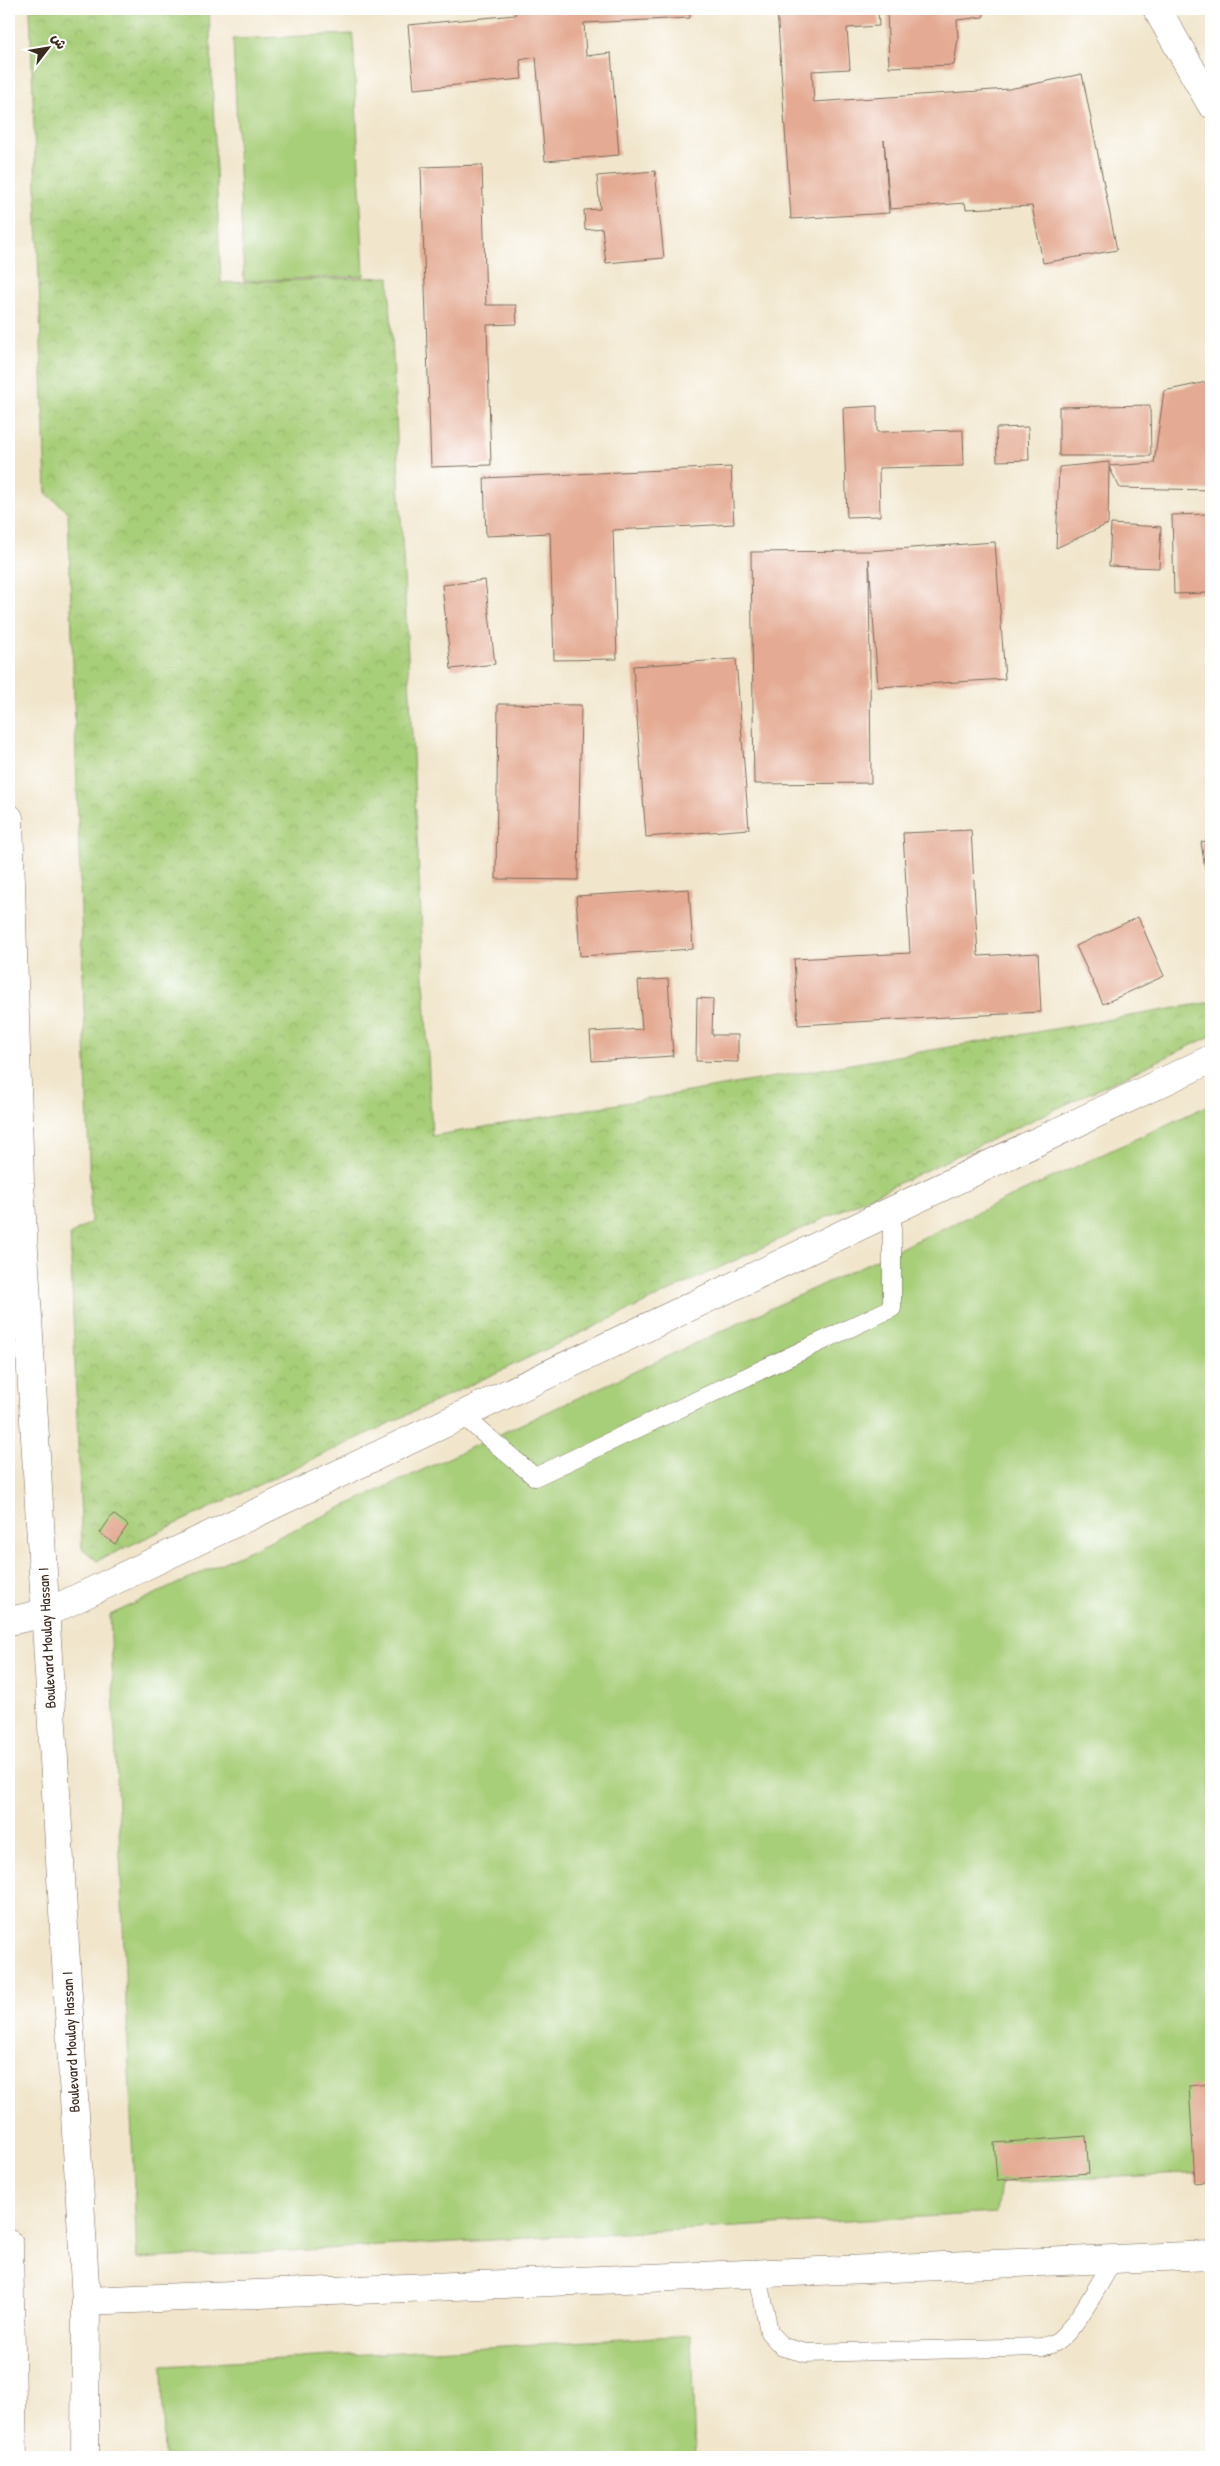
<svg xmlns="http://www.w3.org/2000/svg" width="1220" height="2466" font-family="'Patrick Hand','Playpen Sans Arabic',sans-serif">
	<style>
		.park { fill: url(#park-crowns); stroke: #717c4b }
		.garden { fill: #a7ce78; stroke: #717c4b }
		.building { fill: #e4aa93 }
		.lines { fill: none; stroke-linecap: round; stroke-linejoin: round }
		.lane-casing { stroke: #7b6c5b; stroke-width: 19 }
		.street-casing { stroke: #7b6c5b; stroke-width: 29 }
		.secondary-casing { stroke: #7b6c5b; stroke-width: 29 }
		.lane { stroke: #fff; stroke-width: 18 }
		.street { stroke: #fff; stroke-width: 28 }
		.secondary { stroke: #fff; stroke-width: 28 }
		.labels { text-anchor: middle; stroke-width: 4.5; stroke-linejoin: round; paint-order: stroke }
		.street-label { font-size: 15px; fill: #3b2a1e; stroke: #fff }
	</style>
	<defs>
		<pattern id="park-crowns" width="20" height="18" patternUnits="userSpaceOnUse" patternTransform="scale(1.25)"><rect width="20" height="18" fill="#a7ce78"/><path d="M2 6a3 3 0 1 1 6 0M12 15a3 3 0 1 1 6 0" fill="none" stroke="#91b167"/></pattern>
	</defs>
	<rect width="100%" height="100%" fill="#fff"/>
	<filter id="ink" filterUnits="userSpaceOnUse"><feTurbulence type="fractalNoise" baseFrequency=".02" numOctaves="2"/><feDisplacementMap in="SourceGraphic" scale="10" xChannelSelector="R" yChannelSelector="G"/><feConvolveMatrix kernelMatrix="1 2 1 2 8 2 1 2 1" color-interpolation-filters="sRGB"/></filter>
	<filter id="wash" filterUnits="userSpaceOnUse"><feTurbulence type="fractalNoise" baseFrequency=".0096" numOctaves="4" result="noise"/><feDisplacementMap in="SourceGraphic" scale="20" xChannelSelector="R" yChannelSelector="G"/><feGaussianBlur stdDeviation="1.12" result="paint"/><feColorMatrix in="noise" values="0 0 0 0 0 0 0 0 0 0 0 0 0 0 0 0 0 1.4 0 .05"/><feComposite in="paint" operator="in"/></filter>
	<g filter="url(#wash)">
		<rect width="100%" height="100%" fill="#f1e6cc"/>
		<path class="park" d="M30,9H209L221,283L389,277L432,1136L1211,1002V1036L97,1561L82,1548L70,1235L91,1222L68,512L46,493Z"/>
		<path class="garden" d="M353,34L364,276L244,281L233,39Z
			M1211,1104V2173L1001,2182L997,2213L137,2259L110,1615Z
			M691,2335L695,2457H164L162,2366Z"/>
		<g id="blocks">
			<path class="building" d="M515,9H689L690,18L584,23L586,56L611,53L619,155L545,161L536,57L520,60L522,79L414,89L408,25L515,15Z
				M777,9H857V12L878,11L879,26L847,28L850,69L812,71L814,102L1009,89L1082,74L1117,250L1043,263L1032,206L966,209L965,203L890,209L884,140L889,213L791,219Z
				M887,9H986L983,17L957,20L958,38L954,65L889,67Z
				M482,165L486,305H516L517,324L487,325L491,465L431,467L421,167Z
				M655,171L664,258L606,263L602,228L585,230L584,210L600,209L597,176Z
				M1211,381V490L1120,488L1109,467L1108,524L1056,548L1059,467L1109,462V466L1154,463L1164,391Z
				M1150,405L1151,456H1059V407Z
				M877,406V432L963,430L964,466L879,468L880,516L847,517L843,408Z
				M1028,427L1029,460L997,461L996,428Z
				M731,467L734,524L613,530L617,659L554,660L550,533L486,536L484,478Z
				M1211,514V593L1174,594L1172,515Z
				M1111,524L1161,527L1159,568L1109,566Z
				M995,542L1005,679L878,687L869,559L871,783L754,784L751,552L869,551Z
				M485,580L495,664L451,669L442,585Z
				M736,659L749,829L646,837L633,666Z
				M498,704L581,705L578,880L496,879Z
				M971,830L978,956L1038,953L1041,1012L798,1025L794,959L910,953L903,833Z
				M1211,840V869H1205L1201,842Z
				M689,889L693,949L580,956L576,896Z
				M1138,917L1164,976L1103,1004L1076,946Z
				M668,979L673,1056L592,1061L590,1032L642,1029L638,981Z
				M697,998L713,999L712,1035H738V1062L696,1061Z
				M113,1514L128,1525L115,1544L100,1533Z
				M1211,2084V2181L1195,2183L1189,2086Z
				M1086,2136L1089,2173L997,2180L994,2143Z"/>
		</g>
	</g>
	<g filter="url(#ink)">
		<use href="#blocks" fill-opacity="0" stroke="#7b6c5b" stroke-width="1"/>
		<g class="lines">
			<defs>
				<path id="lane" d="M462,1415L535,1477L892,1308V1211
					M758,2274L769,2332L783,2347L806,2353L1042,2347C1046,2346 1052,2344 1056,2342C1076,2329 1101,2280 1114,2259"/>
				<path id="street" d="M9,818L20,1183L86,2301L85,2457
					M9,1621L46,1613L1211,1059
					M9,2244L13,2457
					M86,2301L1211,2255"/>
				<path id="secondary" d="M1157,9L1211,104"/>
			</defs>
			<use href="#lane" class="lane-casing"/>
			<use href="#street" class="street-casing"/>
			<use href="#secondary" class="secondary-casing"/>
			<use href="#lane" class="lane"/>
			<use href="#street" class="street"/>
			<use href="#secondary" class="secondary"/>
		</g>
	</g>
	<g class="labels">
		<g class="street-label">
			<text transform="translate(47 1638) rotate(-93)" y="5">Boulevard Moulay Hassan I</text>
			<text transform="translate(71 2042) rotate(-93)" y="5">Boulevard Moulay Hassan I</text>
		</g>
	</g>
	<rect width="1220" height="2466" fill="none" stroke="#fff" stroke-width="30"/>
	<g transform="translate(48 48) rotate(59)" stroke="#ffffff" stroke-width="4" paint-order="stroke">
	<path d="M0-4L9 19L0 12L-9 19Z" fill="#3b2a1e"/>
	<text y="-8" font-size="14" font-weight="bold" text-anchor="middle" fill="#3b2a1e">ش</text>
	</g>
</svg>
